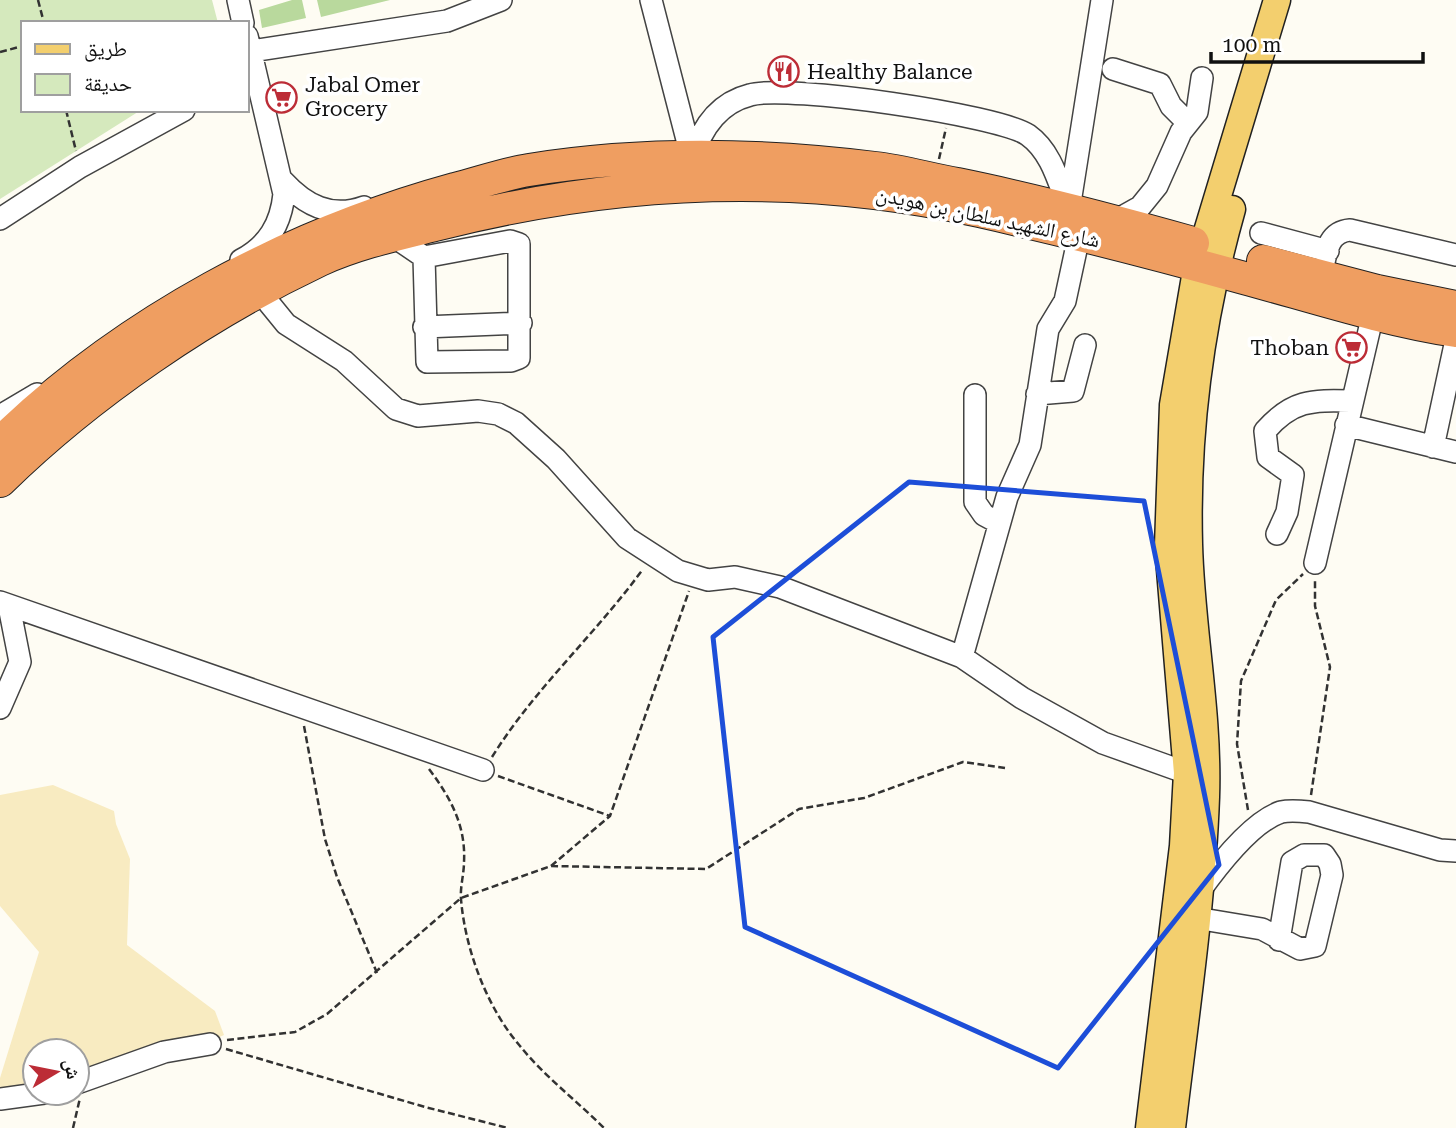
<svg xmlns="http://www.w3.org/2000/svg" width="1456" height="1128" font-family="'Roboto Serif','Noto Naskh Arabic',serif">
	<style>
		.green { fill: #d5e9bd }
		.forest { fill: #b9d99d }
		.sand { fill: #f8ebc1 }
		.lines { fill: none; stroke-linecap: round; stroke-linejoin: round }
		.minor-casing { stroke: #434343; stroke-width: 24 }
		.major-casing { stroke: #212121; stroke-width: 29 }
		.highway-casing { stroke: #212121; stroke-width: 34 }
		.path { stroke: #323232; stroke-width: 2.5; stroke-dasharray: 7 3.5; stroke-linecap: butt }
		.minor { stroke: #fff; stroke-width: 21 }
		.major { stroke: #f3cf6e; stroke-width: 26 }
		.highway { stroke: #ef9e61; stroke-width: 32 }
		.marked { fill: none; stroke: #1d4ed8; stroke-width: 5; stroke-linejoin: round }
		.labels { text-anchor: middle; stroke-width: 7; stroke-linejoin: round; paint-order: stroke }
		.poi-label { font-size: 21px; fill: #101010; stroke: #fff; text-anchor: start }
		.street-label { font-size: 21px; fill: #101010; stroke: #fff }
	</style>
	<rect width="100%" height="100%" fill="#fefcf3"/>
	<path class="green" d="M0,0H212L218,23H23V110H141L0,199Z"/>
	<path class="forest" d="M292,0H302L306,18L262,28L259,10Z
		M317,0H390L321,17Z"/>
	<path class="sand" d="M53,785L114,811L116,824L130,859L127,945L215,1011L224,1035L143,1071L77,1090V1051H35V1093H67L0,1110V1078L39,952L0,906V795Z"/>
	<g class="lines">
		<defs>
			<path id="minor" d="M238,0L243,23
				M651,0L692,159
				M251,51L447,21L501,0
				M1113,69L1160,84L1171,106L1187,122
				M692,159C701,129 718,103 750,95C786,84 999,115 1028,135C1052,152 1059,184 1069,209
				M283,181C305,205 331,219 364,207
				M1069,209L1102,0
				M0,219L80,167L184,110
				M1115,221L1140,207L1157,186L1181,132L1197,112L1202,78
				M1261,233L1328,251
				M393,236L424,257L510,241L519,244V358L511,361L427,362L424,257
				M241,260C268,246 281,224 284,194L247,36
				M1321,276C1326,256 1326,232 1350,230L1456,255
				M260,292L286,324L344,361L396,409L418,416L478,411L498,414L516,423L556,459L627,538L678,571L708,580L735,577L780,587L962,657L1022,698L1103,743L1187,773
				M424,327L521,323
				M1037,394L1073,391L1085,345
				M975,395V502L984,515L999,523
				M0,416L37,394
				M1346,425L1456,452
				M1433,447L1456,340
				M1277,534L1287,512L1293,475L1268,457L1265,431C1292,400 1311,400 1351,401
				M1315,563L1373,314
				M0,602L483,770
				M962,657L1007,497L1030,445L1048,329L1065,301L1079,236
				M0,708L20,662L9,606
				M1199,892C1217,867 1251,822 1281,812C1290,810 1300,811 1309,812L1440,850L1456,851
				M1196,918L1262,929L1300,949L1315,946L1332,875L1330,864L1324,855H1304L1292,862L1279,940
				M77,1083L164,1052L210,1044
				M0,1099L44,1093"/>
			<path id="major" d="M1149,1128L1183,846L1187,773L1168,546L1173,405L1197,265L1277,0
				M1172,1128C1185,1018 1202,907 1206,797C1209,712 1191,628 1189,544C1186,429 1201,319 1232,209"/>
			<path id="highway" d="M1263,261L1377,291L1456,307
				M0,443C125,322 288,235 455,189C479,183 504,174 529,170C641,152 762,154 875,168C902,171 929,179 957,184C1036,200 1115,221 1193,243
				M0,481C90,393 206,314 320,260C357,243 399,234 439,224C617,179 799,171 979,211C1068,231 1157,254 1244,278C1314,297 1384,320 1456,331"/>
		</defs>
		<use href="#minor" class="minor-casing"/>
		<use href="#major" class="major-casing"/>
		<use href="#highway" class="highway-casing"/>
		<path class="path" d="M38,0L44,23
			M0,52L23,46
			M66,110L76,151
			M939,159L946,128
			M304,726L325,839L337,877L377,973
			M492,757C535,688 595,635 643,569
			M429,769C450,797 466,825 464,862C464,874 460,887 461,899C465,949 487,1008 520,1046C544,1076 577,1101 604,1128
			M498,776L610,816
			M1311,795L1330,667L1315,606V581
			M1248,810L1237,744L1241,681L1276,600L1303,574
			M551,866L610,816L689,591
			M227,1040L295,1032L327,1014L461,898L551,866L706,869L799,809L864,798L963,762L1005,768
			M226,1049L425,1107L508,1128
			M73,1128L80,1098"/>
		<use href="#minor" class="minor"/>
		<use href="#major" class="major"/>
		<use href="#highway" class="highway"/>
	</g>
	<path class="marked" d="M909,482L1144,501L1219,865L1058,1068L745,927L713,637Z"/>
	<defs>
		<symbol id="restaurant-ring" viewBox="-11 -11 22 22"><circle r="9.5" fill="#fff" stroke="#bc2c36" stroke-width="1.5"/><path d="M-5-6h1v4h1v-4h1v4h1v-4h1v5L-1.5 .5V6h-2V.5L-5-1ZM5-6V6H3V1.5H1.5Q1.5-4 5-6Z" fill="#bc2c36"/></symbol>
		<symbol id="supermarket-ring" viewBox="-11 -11 22 22"><circle r="9.5" fill="#fff" stroke="#bc2c36" stroke-width="1.5"/><path d="M-6-5.5h2.5l.6 2H6L4.5 2H-2.5L-4.4-4H-6ZM-1.5 3.2a1.3 1.3 0 1 0 .1 0ZM3 3.2a1.3 1.3 0 1 0 .1 0Z" fill="#bc2c36"/></symbol>
	</defs>
	<g fill-rule="evenodd">
		<use href="#restaurant-ring" x="766" y="54" width="35" height="35"/>
		<use href="#supermarket-ring" x="264" y="80" width="35" height="35"/>
		<use href="#supermarket-ring" x="1334" y="330" width="35" height="35"/>
	</g>
	<g class="labels">
		<g class="poi-label">
			<text x="807" y="79">Healthy Balance</text>
			<text x="305" y="92">Jabal Omer<tspan x="305" dy="24">Grocery</tspan></text>
			<text x="1329" y="355" text-anchor="end">Thoban</text>
		</g>
		<g class="street-label">
			<text transform="translate(988 217) rotate(12)" y="7">شارع الشهيد سلطان بن هويدن</text>
		</g>
	</g>
	<rect x="21" y="21" width="228" height="91" fill="#ffffff" stroke="#9f9f9f" stroke-width="2"/>
	<rect x="35" y="44" width="35" height="10" fill="#f3cf6e" stroke="#9f9f9f" stroke-width="2"/>
	<text x="84" y="56" font-size="21" fill="#101010">طريق</text>
	<rect x="35" y="74" width="35" height="21" fill="#d5e9bd" stroke="#9f9f9f" stroke-width="2"/>
	<text x="84" y="91" font-size="21" fill="#101010">حديقة</text>
	<g transform="translate(56 1072) rotate(80)"><circle r="33" fill="#ffffff" stroke="#9f9f9f" stroke-width="2"/>
	<path d="M0-5L12 26L0 18L-12 26Z" fill="#bc2c36"/>
	<text y="-10" font-size="19" font-weight="bold" text-anchor="middle" fill="#101010">ش</text>
	</g>
	<path d="M1211 52v10h212v-10" fill="none" stroke="#101010" stroke-width="3.5"/>
	<text x="1222" y="52" font-size="21" fill="#101010" stroke="#ffffff" stroke-width="5" paint-order="stroke">100 m</text>
</svg>
